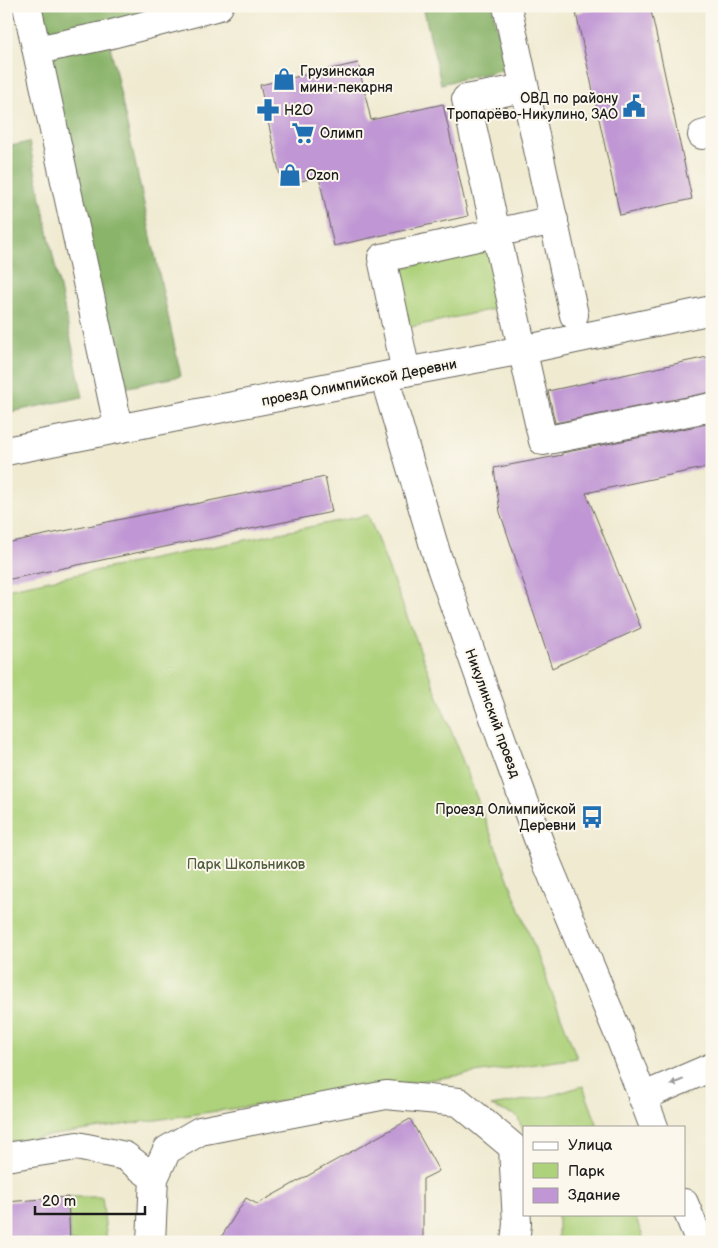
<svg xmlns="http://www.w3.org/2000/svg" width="718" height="1248" font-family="'Balsamiq Sans',sans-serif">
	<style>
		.green { fill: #aed27b; stroke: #65774c }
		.forest { fill: #8ab46b; stroke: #536844 }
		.building { fill: #c097d4 }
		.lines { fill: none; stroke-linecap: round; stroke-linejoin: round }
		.minor-casing { stroke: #66645b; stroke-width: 30 }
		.minor { stroke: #fff; stroke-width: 28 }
		.oneway { fill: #999 }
		.labels { text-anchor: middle; stroke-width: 4; stroke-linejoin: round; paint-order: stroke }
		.poi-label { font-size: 14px; fill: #1c1c1c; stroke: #fbf7ec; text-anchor: start }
		.street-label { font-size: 14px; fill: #1c1c1c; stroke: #fbf7ec }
		.park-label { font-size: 14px; fill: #4f5c3d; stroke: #fbf7ec }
	</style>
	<rect width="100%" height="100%" fill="#fbf7ec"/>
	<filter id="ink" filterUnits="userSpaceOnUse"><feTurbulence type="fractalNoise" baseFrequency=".02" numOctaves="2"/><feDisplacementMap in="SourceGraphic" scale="10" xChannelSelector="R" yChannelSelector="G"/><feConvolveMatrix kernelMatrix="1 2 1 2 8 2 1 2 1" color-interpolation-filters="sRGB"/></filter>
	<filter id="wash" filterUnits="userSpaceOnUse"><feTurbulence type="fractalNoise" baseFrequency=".0096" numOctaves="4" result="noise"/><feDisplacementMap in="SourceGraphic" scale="20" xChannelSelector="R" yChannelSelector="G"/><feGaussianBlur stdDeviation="1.12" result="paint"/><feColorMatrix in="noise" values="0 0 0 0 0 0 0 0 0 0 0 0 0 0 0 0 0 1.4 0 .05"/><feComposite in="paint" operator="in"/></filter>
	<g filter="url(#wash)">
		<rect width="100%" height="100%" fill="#efead0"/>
		<path class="green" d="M499,246L512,305L397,330L385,272Z
			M368,515L577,1058L6,1142V589Z
			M583,1086L598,1127H524V1133L517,1116L491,1106L549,1096Z
			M68,1197H102L107,1242H70Z
			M558,1214H634L645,1242H558Z"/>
		<path class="forest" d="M27,6H219L108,36L181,376L110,391Z
			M423,6H492L506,69L441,84Z
			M29,142L83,397L6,413V147Z"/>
		<g id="blocks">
			<path class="building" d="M610,6H650L692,199L620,215L576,13Z
				M358,63L371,120L443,104L468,216L334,246L319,177L282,185L260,85Z
				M712,356V392L555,423L548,391Z
				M712,423V466L586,493L641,628L552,668L500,512L494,468L562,455V453Z
				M325,477L332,512L6,580V543Z
				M410,1119L439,1171L423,1179V1242H218L246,1198L257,1204Z
				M68,1197L70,1242H6V1202Z"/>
		</g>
	</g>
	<g filter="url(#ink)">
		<use href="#blocks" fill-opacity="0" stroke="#66645b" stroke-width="1"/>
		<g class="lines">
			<defs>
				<path id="minor" d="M27,6L115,411
					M507,6L574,315
					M37,50L108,35L219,6
					M525,88L466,99L543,441L712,407
					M702,135L712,132
					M406,372L382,258L554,220
					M384,376L437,556L505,749L547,863L621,1040L654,1127
					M6,451L384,376L523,350L712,310
					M642,1097L712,1067
					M6,1157L77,1146L125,1156L154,1178L151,1242
					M154,1178L167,1150L200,1131L386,1095L459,1102L513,1147L517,1224L515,1242
					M684,1203L700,1242"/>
			</defs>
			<use href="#minor" class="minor-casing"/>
			<use href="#minor" class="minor"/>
		</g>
		<defs><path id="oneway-solid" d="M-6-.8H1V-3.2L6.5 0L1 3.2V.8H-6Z" transform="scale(1.25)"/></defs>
		<use class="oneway" href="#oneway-solid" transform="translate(677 1082) rotate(157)"/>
	</g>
	<defs>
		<symbol id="shop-bare" viewBox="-9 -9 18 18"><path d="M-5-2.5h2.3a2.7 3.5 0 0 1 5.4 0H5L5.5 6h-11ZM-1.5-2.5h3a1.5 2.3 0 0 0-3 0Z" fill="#1f6fb2" stroke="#fbf7ec" stroke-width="2.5" paint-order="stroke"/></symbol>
		<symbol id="civic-bare" viewBox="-9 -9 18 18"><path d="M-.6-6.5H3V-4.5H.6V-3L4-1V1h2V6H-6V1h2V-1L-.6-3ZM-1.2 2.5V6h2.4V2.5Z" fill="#1f6fb2" stroke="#fbf7ec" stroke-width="2.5" paint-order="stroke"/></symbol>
		<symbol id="pharmacy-bare" viewBox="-9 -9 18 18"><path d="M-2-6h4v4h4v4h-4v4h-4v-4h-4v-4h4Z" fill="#1f6fb2" stroke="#fbf7ec" stroke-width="2.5" paint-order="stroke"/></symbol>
		<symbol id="supermarket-bare" viewBox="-9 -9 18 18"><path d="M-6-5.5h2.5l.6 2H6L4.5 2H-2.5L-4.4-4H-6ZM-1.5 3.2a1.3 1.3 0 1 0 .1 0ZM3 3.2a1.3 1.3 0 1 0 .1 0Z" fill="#1f6fb2" stroke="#fbf7ec" stroke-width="2.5" paint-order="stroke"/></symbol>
		<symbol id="bus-bare" viewBox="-9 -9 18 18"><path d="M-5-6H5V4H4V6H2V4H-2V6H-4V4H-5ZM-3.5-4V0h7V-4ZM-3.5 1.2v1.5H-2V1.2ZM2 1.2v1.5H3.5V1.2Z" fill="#1f6fb2" stroke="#fbf7ec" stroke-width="2.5" paint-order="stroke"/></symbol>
	</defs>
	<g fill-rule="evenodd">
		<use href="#shop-bare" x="268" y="63" width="32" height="32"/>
		<use href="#civic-bare" x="618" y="90" width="32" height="32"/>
		<use href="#pharmacy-bare" x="252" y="94" width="32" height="32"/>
		<use href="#supermarket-bare" x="287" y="117" width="32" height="32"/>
		<use href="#shop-bare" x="274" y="159" width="32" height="32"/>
		<use href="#bus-bare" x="576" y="801" width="32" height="32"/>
	</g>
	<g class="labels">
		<g class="poi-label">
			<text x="300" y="76">Грузинская<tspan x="300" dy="16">мини-пекарня</tspan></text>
			<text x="618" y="103" text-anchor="end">ОВД по району<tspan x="618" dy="16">Тропарёво-Никулино, ЗАО</tspan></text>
			<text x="284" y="115">H2O</text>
			<text x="320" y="138">Олимп</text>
			<text x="306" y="180">Ozon</text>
			<text x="576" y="814" text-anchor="end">Проезд Олимпийской<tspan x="576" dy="16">Деревни</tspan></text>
		</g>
		<g class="street-label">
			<text transform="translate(359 382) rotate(-11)" y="5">проезд Олимпийской Деревни</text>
			<text transform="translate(493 713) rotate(70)" y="5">Никулинский проезд</text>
		</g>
		<g class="park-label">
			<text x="246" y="869">Парк Школьников</text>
		</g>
	</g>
	<rect width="718" height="1248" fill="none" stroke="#fbf7ec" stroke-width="25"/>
	<rect x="523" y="1126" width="162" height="90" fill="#fbf7ec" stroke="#a29f99"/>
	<rect x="533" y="1142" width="25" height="8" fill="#ffffff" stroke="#a29f99"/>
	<text x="568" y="1150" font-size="15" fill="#1c1c1c">Улица</text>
	<rect x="533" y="1163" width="25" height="15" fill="#aed27b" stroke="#a29f99"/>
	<text x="568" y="1176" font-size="15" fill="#1c1c1c">Парк</text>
	<rect x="533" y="1188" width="25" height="15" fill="#c097d4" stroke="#a29f99"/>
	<text x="568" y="1200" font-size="15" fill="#1c1c1c">Здание</text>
	<path d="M35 1206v8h110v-8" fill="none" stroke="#1c1c1c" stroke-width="2.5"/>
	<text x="42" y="1206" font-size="15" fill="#1c1c1c" stroke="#fbf7ec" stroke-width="4" paint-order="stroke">20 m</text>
</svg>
